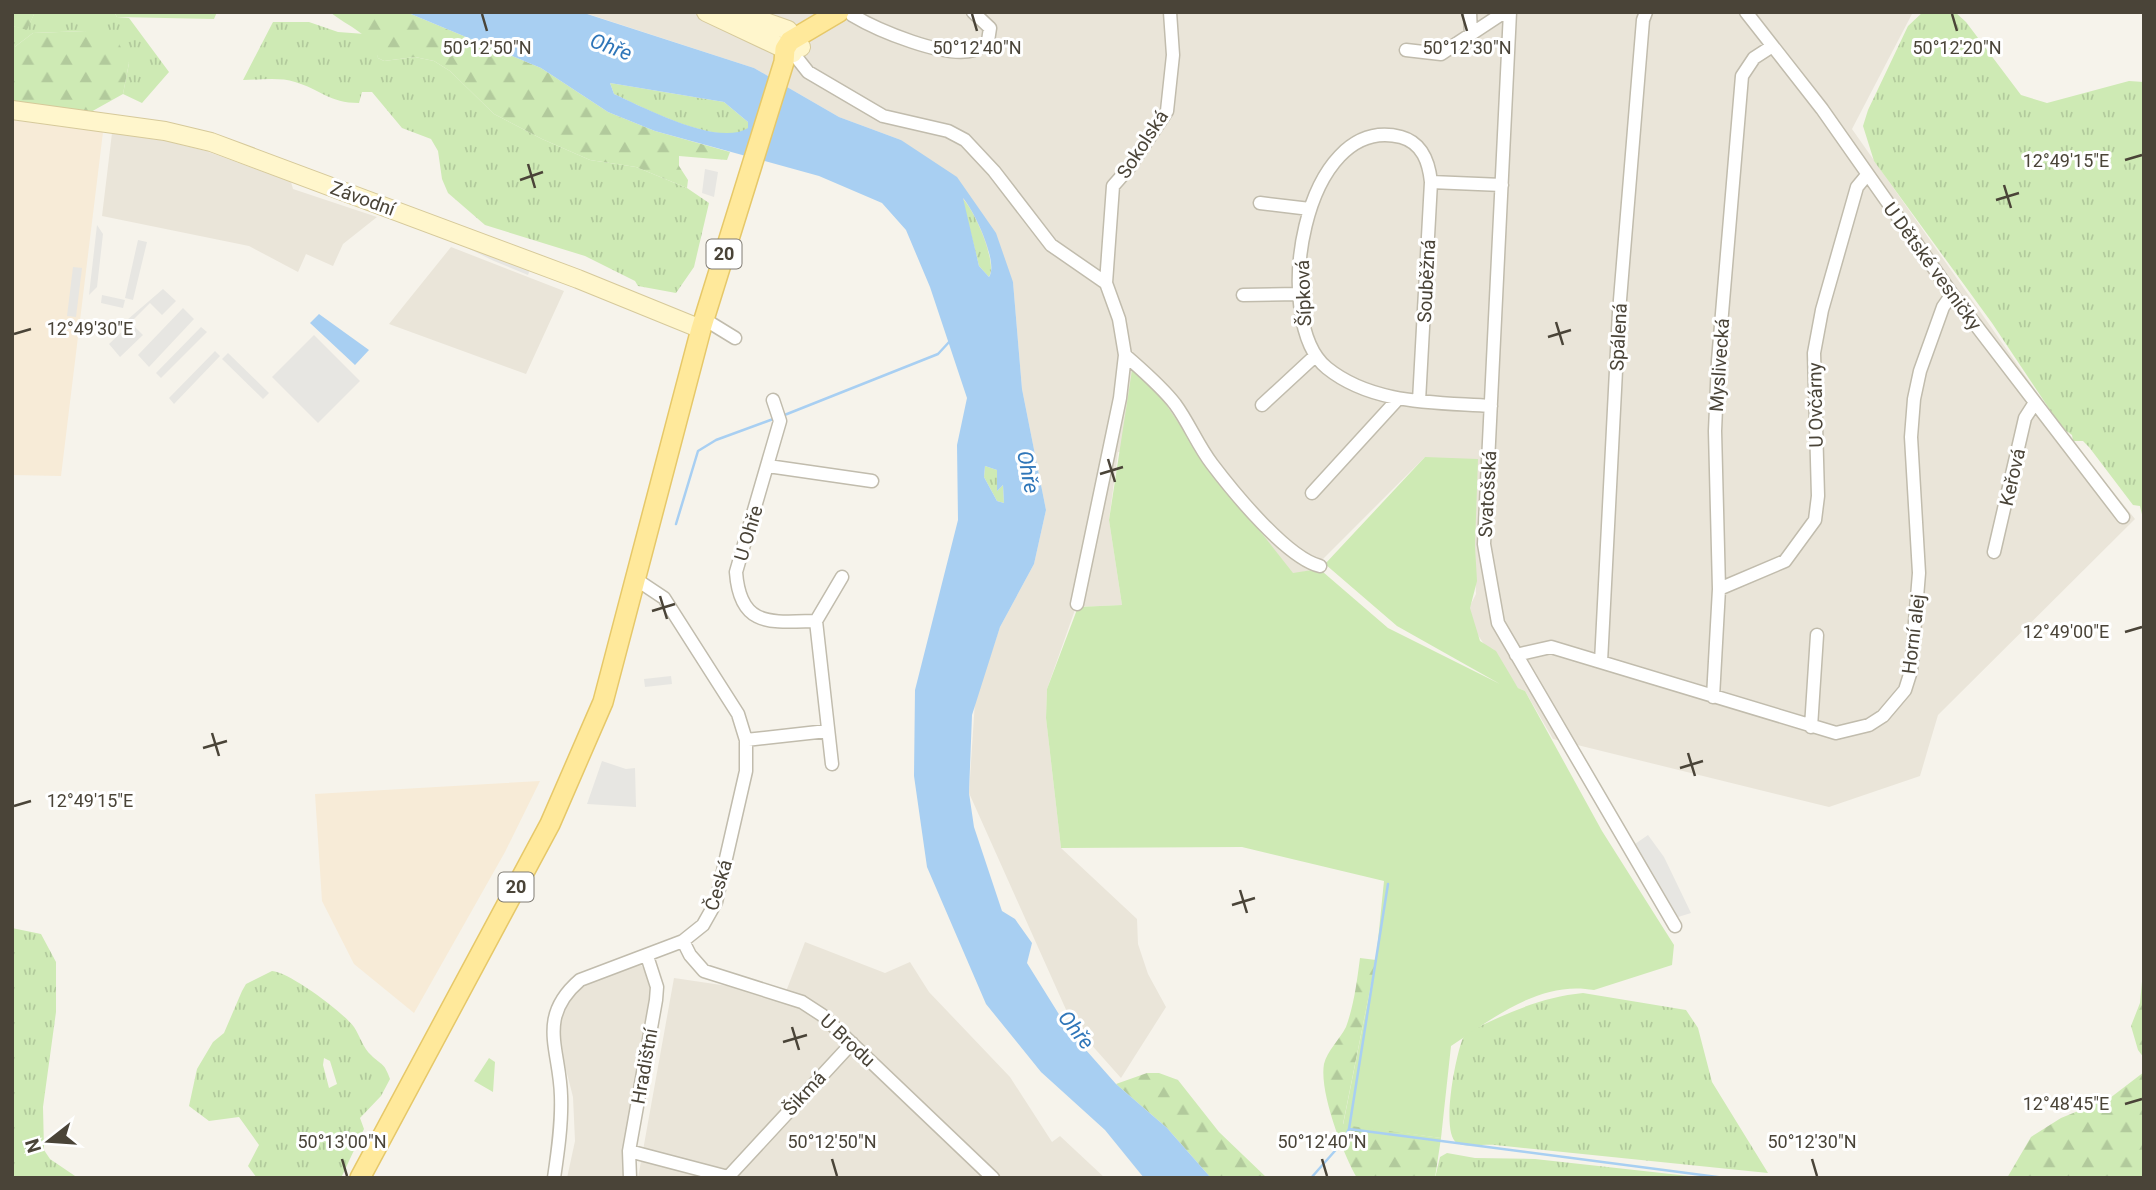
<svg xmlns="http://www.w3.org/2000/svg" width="2156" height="1190" font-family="Roboto,sans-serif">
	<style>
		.residential { fill: #eae5d9 }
		.commercial { fill: #f7ebd7 }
		.grass { fill: url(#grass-tufts); fill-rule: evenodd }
		.forest { fill: url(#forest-firs) }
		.green { fill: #ceeab4 }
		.parking { fill: #e7e6e2 }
		.water { fill: #a8cff2; fill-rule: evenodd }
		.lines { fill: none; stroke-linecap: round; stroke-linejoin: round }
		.stream { stroke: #a8cff2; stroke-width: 2.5 }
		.street-casing { stroke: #c1bcad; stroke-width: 15 }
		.secondary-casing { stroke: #d6c99a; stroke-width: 20 }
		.primary-casing { stroke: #e6c869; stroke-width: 22 }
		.street { stroke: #fff; stroke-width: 12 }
		.secondary { stroke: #fff6cc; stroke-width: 18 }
		.primary { stroke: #ffe99b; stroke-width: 19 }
		.ticks { fill: none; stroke: #4a4438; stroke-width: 2.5 }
		.labels { text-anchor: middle; stroke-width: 6; stroke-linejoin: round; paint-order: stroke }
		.shield { fill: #fff; stroke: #807c74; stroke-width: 2 }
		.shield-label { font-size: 18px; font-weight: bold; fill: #4a4438 }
		.street-label { font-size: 19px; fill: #4a4438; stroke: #fff }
		.water-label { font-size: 21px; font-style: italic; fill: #2f76b9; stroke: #fff }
		.ticks-label { font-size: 18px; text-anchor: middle; fill: #4a4438; stroke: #fff; stroke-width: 6; stroke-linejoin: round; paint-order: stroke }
	</style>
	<defs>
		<pattern id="grass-tufts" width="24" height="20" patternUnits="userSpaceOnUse" patternTransform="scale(1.75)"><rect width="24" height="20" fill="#ceeab4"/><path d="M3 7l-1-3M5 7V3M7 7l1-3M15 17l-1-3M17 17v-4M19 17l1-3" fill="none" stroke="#b2ca9c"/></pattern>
		<pattern id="forest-firs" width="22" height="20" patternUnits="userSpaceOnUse" patternTransform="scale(1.75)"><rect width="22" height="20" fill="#ceeab4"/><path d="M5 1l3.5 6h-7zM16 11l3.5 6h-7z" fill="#b2ca9c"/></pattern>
	</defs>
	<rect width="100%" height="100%" fill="#f6f3eb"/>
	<path class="residential" d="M582,12H1913L1852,129L2062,428L2135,519L1938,715L1920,776L1829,807L1553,739L1525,691L1518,688L1493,649L1486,647L1475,631L1469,608L1476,594L1475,545L1425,457L1312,570L1293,574L1201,456L1118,452L1109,520L1122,605L1076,607L1047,689L1046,718L1061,848L1137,919L1138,944L1148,974L1166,1007L1121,1078L1072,1023L969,793L975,701L1000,627L1034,564L1046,510L1022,389L1013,282L901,140L839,117L754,68Z
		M112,133L166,141L206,151L291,182L293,189L377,217L343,244L333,266L306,254L298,272L249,246L102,216Z
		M451,247L564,291L526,374L389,324Z
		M805,942L885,973L910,962L929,992L1010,1077L1052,1142L1060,1136L1105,1178H638L674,978L728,986L782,1002Z
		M640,964L651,977L654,999L623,1147L626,1178H567L575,1141L573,1097L559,1042L561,1013L580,986Z"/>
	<path class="commercial" d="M12,120L103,132L61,476L12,475Z
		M540,781L505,852L414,1013L354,964L322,901L315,794Z"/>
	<path class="grass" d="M35,12H114L117,17L129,18L169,72L142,103L123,94L129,63L85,31L33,33L12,49V26L27,29Z
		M1923,12H1955L1966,22L2021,95L2047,103L2129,81L2144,82V523L2140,506L2133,505L2089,447L2083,441H2073L2072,435L2062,428L1992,323L1874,161L1863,126L1868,110L1908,26Z
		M273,22H309L338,32L365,34L376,46L378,58L384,61L415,57L434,61L450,71L494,114L542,139L590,160L636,167L687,188L709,203L694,267L676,293L638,286L635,281L585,256L485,225L448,193L442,179L438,151L431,139L402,128L372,92H362L359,103C329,103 320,89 295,82C280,77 259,80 243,80Z
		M610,83L724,102L748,122L749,129C718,147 644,108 614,94Z
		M962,198C974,209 998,263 989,277L979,266Z
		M985,466L997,470V491L1003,485L1004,503L997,501L984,477Z
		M12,928L41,934L56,962V1012L43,1107L44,1150L50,1159L78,1178H12Z
		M272,971C289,972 342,1011 354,1027C360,1036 363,1048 371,1055C382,1066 384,1062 390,1079L381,1096L360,1118L364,1129L341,1178H257L248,1166L259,1145L239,1117L209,1121L189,1106L197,1069L213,1042L224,1033L242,991L246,984ZM324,1058L330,1061L337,1084L329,1088L323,1065Z
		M1583,993L1686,1010L1698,1028L1712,1082L1768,1173L1495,1145C1484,1144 1467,1148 1457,1143C1440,1133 1456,1054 1463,1038L1468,1032C1505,1014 1541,997 1583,993Z
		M1447,1153L1475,1158L1535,1159L1707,1178H1435L1440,1157Z"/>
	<path class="forest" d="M12,12H35L27,30L12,26Z
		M114,12H217L214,19L117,17Z
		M330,12H406L541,68L608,112L655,131L730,152L727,160L679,156V166L688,180L687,188L636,167L590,160L542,139L494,114L450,71L434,61L415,57L384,61L378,58C373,34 348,27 330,12Z
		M85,31L115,36L129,63L123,94L89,113L12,104V49L33,33Z
		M1360,958L1376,960L1343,1124L1441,1138L1435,1178H1357C1343,1154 1319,1092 1324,1064C1327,1051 1340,1039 1346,1027C1354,1005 1357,981 1360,958Z
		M2144,960V1058L2138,1050L2131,1026L2140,1003Z
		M2144,1072V1178H2007L2031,1137L2061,1118L2110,1098Z
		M1147,1073H1159L1178,1080L1219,1132L1267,1178H1211L1167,1128L1116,1084Z"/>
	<path class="green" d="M1132,370L1150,381L1201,456L1293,573L1312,570L1323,572L1388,628L1500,684L1397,626L1325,564L1425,457L1478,459L1475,545L1477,581L1470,608L1480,641L1496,651L1518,688L1525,691L1602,831L1674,945L1672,965L1594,990C1540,980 1492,1019 1451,1046L1441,1138L1343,1125L1376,960L1384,881L1242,847L1061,848L1046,718L1047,689L1078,607L1122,605L1109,520Z
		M489,1058L495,1062L493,1092L474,1081Z"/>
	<path class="parking" d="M705,169L718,172L714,197L702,193Z
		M97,225L103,234L97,287L89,295Z
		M138,240L147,242L133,300L125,298Z
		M453,241L531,267L528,275L494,261Z
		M73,267L82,268L76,317L67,316Z
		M163,289L176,301L162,315L150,303L130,323L127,320Z
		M102,295L125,300L123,308L101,303Z
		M183,308L194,319L149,367L138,355Z
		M131,323L143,335L120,357L109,344Z
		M201,327L207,332L161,378L156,373Z
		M314,335L360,381L318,423L272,377Z
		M215,351L220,356L174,404L169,398Z
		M228,353L269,393L263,399L222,359Z
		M671,676L672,684L645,687L644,679Z
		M602,761L626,769L635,768L636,807L587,804Z
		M1648,835L1664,857L1691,913L1678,917L1635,844Z"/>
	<path class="water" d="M406,12H581L754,68L839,117L901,140L957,177L996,233L1013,282L1022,389L1046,510L1034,564L1000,627L972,715L969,793L974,827L1002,911L1015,919L1032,943L1027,963L1070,1032L1116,1084L1167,1128L1211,1178H1144L1105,1130L1041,1072L986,1004L927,867L914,776L915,690L958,520L957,445L967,398L930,287L906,230L882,203L819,176L655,131L608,112L541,68ZM610,83L724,102L748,122V128C718,147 645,108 614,94ZM963,198C974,210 999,263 989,277L979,266ZM985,466L997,470V491L1003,485L1004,503L997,501L984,477Z
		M319,314L369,350L355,365L310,323Z"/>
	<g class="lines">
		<path class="stream" d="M782,416L938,354L950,341
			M676,524L698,451L716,440L776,418
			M1349,1129L1388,884
			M1311,1178L1341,1144L1349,1129L1725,1178"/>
		<defs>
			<path id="street" d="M1170,12L1173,55L1167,111L1128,169L1113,186L1106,283L1119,319L1125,355C1143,371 1161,386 1175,404C1189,423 1198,446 1212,464C1234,493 1287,558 1320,566
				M1470,12L1471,35
				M1510,12L1484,544L1498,623L1675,926
				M1746,12L1822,109L1952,294L2123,517
				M852,15C877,30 945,59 974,50C978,49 984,44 988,41L990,28L973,12
				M1406,50L1441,54L1500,15L1510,13
				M793,53L808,72L883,116L948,131L965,140L994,171L1051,245L1106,283
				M1431,182L1502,185
				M1260,203L1310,209
				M1243,295L1299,294
				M704,319L735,338
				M773,400L780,421L736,572C740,628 771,622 816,621
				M1419,401L1431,182C1429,163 1423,143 1401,137C1302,112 1270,322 1327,368C1373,405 1436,402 1491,406
				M1262,405L1315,356
				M768,466L872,481
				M1312,493L1397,400
				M1994,552L2025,418L2034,404
				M1719,589L1785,561L1815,520L1818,496L1814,353L1822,310L1857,187L1867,175
				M1077,604L1120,398L1125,355
				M1516,655L1551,647L1836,733L1869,725L1883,716L1905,690L1911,671L1919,573L1911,437L1914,399L1920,371L1943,307L1952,294
				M1601,662L1619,312L1643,20L1646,12
				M1713,697L1719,589L1715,431L1718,361L1742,76L1754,58L1771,47
				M1811,727L1817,635
				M746,740L827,731
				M832,764L816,621L842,577
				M683,941L690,955L704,971L802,1002L822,1015L993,1178
				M629,1151L732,1178
				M729,1176L852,1043
				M554,1178C558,1151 562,1123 561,1096C560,1049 536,1018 580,980L683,941L703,925L716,902L746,771V740L738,714L664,598L637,580
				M630,1178L629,1151L656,1000L657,987L647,956"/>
			<path id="secondary" d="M706,12L793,53
				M737,12L788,30L801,47
				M12,110L165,131L211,142L578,279L701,329"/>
			<path id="primary" d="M360,1178L550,824L603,702L701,329L784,62L785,49L790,41L839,12"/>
		</defs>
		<use href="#street" class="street-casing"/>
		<use href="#secondary" class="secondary-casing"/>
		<use href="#primary" class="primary-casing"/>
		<use href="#street" class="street"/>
		<use href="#secondary" class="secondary"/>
		<use href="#primary" class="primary"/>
	</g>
	<path class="ticks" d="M482,14L487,31M972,14L977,31M1462,14L1467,31M1952,14L1957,31M2125,160L2142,155M528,164L535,188M520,180L543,172M2004,185L2011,208M1996,200L2019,193M1556,322L1563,345M14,334L31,329M1548,337L1571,330M1108,459L1115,482M1100,474L1123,467M660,596L667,619M652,611L675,604M2125,632L2142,627M212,733L219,756M203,748L227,741M1688,753L1695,776M1680,768L1703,761M14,806L31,801M1240,890L1247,913M1232,905L1255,898M792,1027L799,1050M783,1042L807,1035M2125,1104L2142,1099M342,1159L347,1176M832,1159L837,1176M1322,1159L1327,1176M1812,1159L1817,1176"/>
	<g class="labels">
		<g class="shield">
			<rect x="706.5" y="239.5" width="35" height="29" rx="5"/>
			<rect x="498.5" y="872.5" width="35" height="29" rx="5"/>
		</g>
		<g class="shield-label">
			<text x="724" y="260">20</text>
			<text x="516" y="893">20</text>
		</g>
		<g class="street-label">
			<text transform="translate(1142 144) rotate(-57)" y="7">Sokolská</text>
			<text transform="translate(363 198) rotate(20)" y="7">Závodní</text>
			<text transform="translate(1933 266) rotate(54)" y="7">U Dětské vesničky</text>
			<text transform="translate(1426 281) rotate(-87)" y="7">Souběžná</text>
			<text transform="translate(1303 293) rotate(-92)" y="7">Šípková</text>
			<text transform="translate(1618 337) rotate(-87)" y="7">Spálená</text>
			<text transform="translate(1719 365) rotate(-86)" y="7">Myslivecká</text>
			<text transform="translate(1815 405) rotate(-91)" y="7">U Ovčárny</text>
			<text transform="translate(2012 477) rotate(-77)" y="7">Keřová</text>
			<text transform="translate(1487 494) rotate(-87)" y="7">Svatošská</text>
			<text transform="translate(748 533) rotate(-73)" y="7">U Ohře</text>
			<text transform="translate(1913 634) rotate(-83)" y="7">Horní alej</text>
			<text transform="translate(718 885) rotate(-73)" y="7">Česká</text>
			<text transform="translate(848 1040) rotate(43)" y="7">U Brodu</text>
			<text transform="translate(644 1066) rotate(-80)" y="7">Hradištní</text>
			<text transform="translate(804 1093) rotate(-47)" y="7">Šikmá</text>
		</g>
		<g class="water-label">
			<text transform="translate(611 47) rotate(20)" y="7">Ohře</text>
			<text transform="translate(1028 472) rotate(79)" y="7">Ohře</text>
			<text transform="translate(1076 1030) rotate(51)" y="7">Ohře</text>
		</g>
	</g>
	<g class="ticks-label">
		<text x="487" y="54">50°12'50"N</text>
		<text x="977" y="54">50°12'40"N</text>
		<text x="1467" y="54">50°12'30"N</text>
		<text x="1957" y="54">50°12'20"N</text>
		<text x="2066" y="167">12°49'15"E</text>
		<text x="90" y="335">12°49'30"E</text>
		<text x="2066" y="638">12°49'00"E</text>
		<text x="90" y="807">12°49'15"E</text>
		<text x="2066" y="1110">12°48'45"E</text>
		<text x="342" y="1148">50°13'00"N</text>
		<text x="832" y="1148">50°12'50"N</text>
		<text x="1322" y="1148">50°12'40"N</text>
		<text x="1812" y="1148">50°12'30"N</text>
	</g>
	<rect width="2156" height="1190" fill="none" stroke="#4a4438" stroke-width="28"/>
	<g transform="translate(49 1141) rotate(253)" stroke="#ffffff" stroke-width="5" paint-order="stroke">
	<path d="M0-5L12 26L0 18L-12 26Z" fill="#4a4438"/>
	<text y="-10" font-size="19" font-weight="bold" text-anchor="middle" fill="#4a4438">N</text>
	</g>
</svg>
